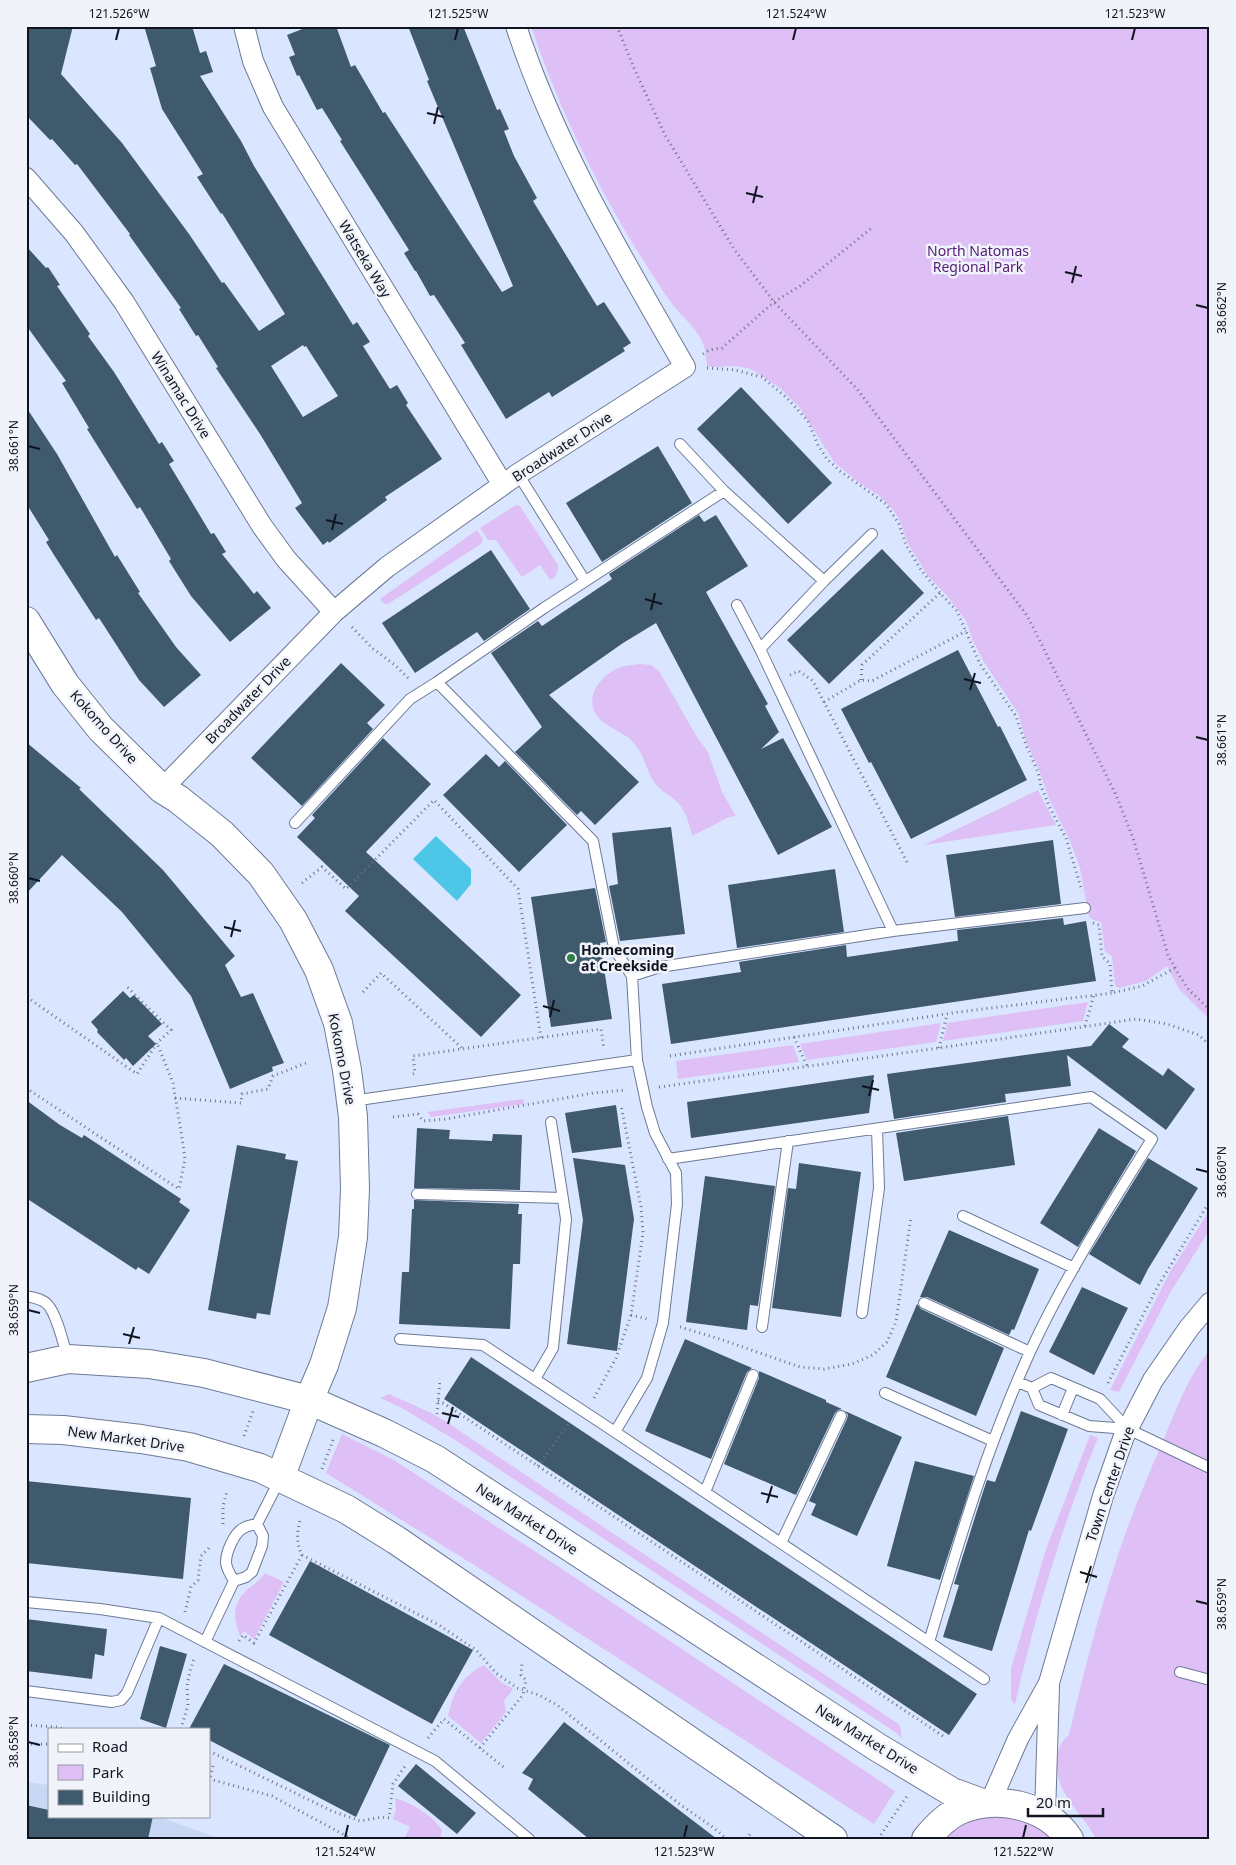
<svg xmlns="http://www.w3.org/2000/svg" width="1236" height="1865" font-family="'Noto Sans',sans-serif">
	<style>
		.built { fill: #c8d7f4 }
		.green { fill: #debff6 }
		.water { fill: #4ec6e7 }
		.building { fill: #3f596d; fill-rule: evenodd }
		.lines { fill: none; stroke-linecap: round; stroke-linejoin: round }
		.lane-casing { stroke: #6d7a96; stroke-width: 12 }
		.street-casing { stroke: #6d7a96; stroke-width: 22 }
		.secondary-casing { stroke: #6d7a96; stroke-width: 30 }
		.path { stroke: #6d7587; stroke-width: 3; stroke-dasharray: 1 4; stroke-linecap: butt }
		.lane { stroke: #fff; stroke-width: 10 }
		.street { stroke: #fff; stroke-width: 20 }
		.secondary { stroke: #fff; stroke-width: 28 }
		.ticks { fill: none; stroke: #0f141f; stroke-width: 2 }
		.poi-dot { fill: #337d4b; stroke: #f0f3f9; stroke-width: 2 }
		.labels { text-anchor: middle; stroke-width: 5; stroke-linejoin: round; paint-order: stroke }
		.park-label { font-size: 14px; fill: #541c74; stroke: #f0f3f9 }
		.street-label { font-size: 14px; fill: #0f141f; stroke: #f0f3f9 }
		.poi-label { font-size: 14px; font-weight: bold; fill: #0f141f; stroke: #f0f3f9; text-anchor: start }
		.neatline { fill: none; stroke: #0f141f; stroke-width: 2 }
		.ticks-label { font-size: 12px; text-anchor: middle; fill: #0f141f }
	</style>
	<rect width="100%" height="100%" fill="#dae6ff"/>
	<path class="built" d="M26,1782L49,1785V1816H157L221,1839H26Z"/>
	<path class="green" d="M531,26H1210V1020L1179,989L1167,966L1146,981L1119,988L1115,986L1112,956L1105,952L1101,922L1093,920L1089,917L1080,868L1070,841L1049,799L1039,770L1026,741L1018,713L984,662L973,641L966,621L949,598L928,576L920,563L907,542L900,521L894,511L880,496L858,482L834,462L800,408L780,388L751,369L736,366L707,367C707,330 685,324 667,297C611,214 563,122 531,26Z
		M516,505L520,506L558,565C558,572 556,578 550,580L540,565L522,577L496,540H488L480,528Z
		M477,530L483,539L481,544L388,604H384L380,599Z
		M640,664L651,665L659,671L697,737L708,752L722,792L736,816L729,817L692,836C689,823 686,809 674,799C665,792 662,792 654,782C645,768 644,752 630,739C619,730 599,724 594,711C586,691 606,671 624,666C629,665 635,665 640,664Z
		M1038,790L1056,825L924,845Z
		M1088,1002L1083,1021L943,1041L947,1023Z
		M941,1023L936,1042L807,1060L800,1044Z
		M793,1045L799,1062L678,1079L676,1061Z
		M523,1099L524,1104L431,1117L427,1112Z
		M1210,1210V1229L1170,1293L1119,1392L1110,1390L1170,1272Z
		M1210,1350V1839H1096C1082,1811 1053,1793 1057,1758C1059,1747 1061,1741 1069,1735C1083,1675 1098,1616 1117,1558C1130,1518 1146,1480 1163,1441C1175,1412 1189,1374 1210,1350Z
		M389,1394L429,1412L445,1421L900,1725L902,1739L898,1734L455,1440L400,1407L380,1398Z
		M342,1434L392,1459L556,1565L895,1791L874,1824L474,1565L326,1473Z
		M1090,1435L1098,1438C1062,1525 1036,1613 1015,1704L1011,1700V1669L1046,1549Z
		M265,1573L284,1582L254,1639L244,1631L240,1636C233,1619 232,1602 248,1589C256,1583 259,1581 265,1573Z
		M484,1665L501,1682L513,1689L504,1701L506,1712L481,1743L448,1716C454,1691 461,1677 484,1665Z
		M395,1798C413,1804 431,1814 442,1830L440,1839H404L410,1827L393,1819L396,1809Z
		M985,1815C1018,1815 1027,1819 1053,1839H943L963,1823Z"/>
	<path class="water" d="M436,836L471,869V884L457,901L413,859Z"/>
	<path class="building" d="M26,26H73L61,74L122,143L189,234L222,283L224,282L259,331L285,314L222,213L221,214L197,177L203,174L162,109L150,68L156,66L144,26H192L200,53L206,51L213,72L200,76L241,141L254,166L353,325L357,322L370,342L363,346L390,389L397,385L408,403L406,405L442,459L385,497L387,500L329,543L328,541L323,545L295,508L302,503L260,434L216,368L218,367L198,335L196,336L179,309L181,308L129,235L130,234L77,164L75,165L52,139L50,140L26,115ZM303,345L304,347L306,346L338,396L303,417L271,366Z
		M310,26H336L351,67L355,65L383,113L385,112L502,292L513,286L427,81L429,80L408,26H463L497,110L500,109L509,129L504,131L514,156L537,198L533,201L597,306L604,302L631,343L623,348L625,351L552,397L549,392L506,419L461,345L465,343L434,295L430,296L416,271H415L404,253L409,250L340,141L342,140L322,108L317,110L299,75L297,76L289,57L295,55L287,35Z
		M26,246L46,268L48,267L60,285L57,286L90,334L88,336L114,372L159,444L162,442L174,461L169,464L211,534L214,533L226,552L222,554L254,594L257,591L271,608L230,642L191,596L169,561L171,559L140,507L137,509L87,429L89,428L62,383L66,381L26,325Z
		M741,387L832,483L788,524L697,429Z
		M26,407L57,454L115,557L117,555L140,592L138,593L176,647L201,675L164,707L139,680L99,618L96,620L54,555L46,542L49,540L26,503Z
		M658,446L692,503L602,562L566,503Z
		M699,515L704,522L716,515L748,566L706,592L768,704L765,706L779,732L761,749L783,738L832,827L778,855L656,623L623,643L549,695L639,782L595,825L581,811L577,815L515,752L542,727L491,653L538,621L542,626L612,579L609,574Z
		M882,549L924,593L829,684L787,640Z
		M491,550L530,609L484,641L477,632L415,673L382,623Z
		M958,650L998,727L1000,726L1027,780L911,839L871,762L869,763L841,709Z
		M341,663L385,705L367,723L373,729L302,806L251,758Z
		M383,738L431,784L366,852L521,995L481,1037L345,911L359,896L297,837L315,818L312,815Z
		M26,742L81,788L79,789L163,870L235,956L225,965L241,997L253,993L284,1063L272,1067L273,1071L230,1089L191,996L122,912L62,855L26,894Z
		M486,754L499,767L505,761L567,825L519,872L443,795Z
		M671,827L685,934L620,941L609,886L618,884L612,833Z
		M1053,840L1061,904L955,917L946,855Z
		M835,869L844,932L737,948L728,885Z
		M595,888L606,942L600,943L612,1019L551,1027L531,897Z
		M1063,918L1064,925L1086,921L1096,981L671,1044L662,984L741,972L739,962L846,945L847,957L956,941H958L957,930Z
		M123,991L130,998L134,995L162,1024L148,1036L156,1044L133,1066L126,1058L124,1060L97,1032L98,1030L91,1022Z
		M1109,1024L1129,1039L1122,1047L1163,1076L1168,1068L1195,1089L1166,1130L1067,1055L1071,1086L1005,1094L1006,1102L894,1119L887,1074L1091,1046Z
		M874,1075L869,1113L691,1138L687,1102Z
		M26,1100L60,1125L82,1138L84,1135L181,1199L179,1202L190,1210L149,1274L138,1267L136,1270L26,1198Z
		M616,1105L622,1147L572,1153L565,1113Z
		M1008,1116L1015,1165L904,1181L896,1133Z
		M417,1128L450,1130L449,1139L492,1141L493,1134L522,1135L520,1190L414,1188Z
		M1099,1128L1136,1151L1078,1247L1040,1223Z
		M237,1145L286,1154L285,1159L298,1161L270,1315L257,1313L256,1319L208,1310Z
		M573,1158L625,1165L634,1219L617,1351L567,1344L583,1220Z
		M1148,1158L1198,1188L1148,1269L1140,1285L1089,1254Z
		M799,1163L861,1172L841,1317L772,1308L788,1188L796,1189Z
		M705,1176L775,1186L758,1306L750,1305L747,1330L686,1322Z
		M414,1200L519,1204L518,1214H522L520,1264H513L510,1329L399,1324L402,1272H409L412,1209H414Z
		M949,1230L1039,1269L1014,1330L1012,1329L1009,1335L927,1297H920Z
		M1082,1287L1128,1308L1094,1375L1049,1352Z
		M917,1304L921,1309L1004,1348L976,1416L886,1377Z
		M685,1339L752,1368L747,1372L711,1459L645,1431Z
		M471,1357L977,1694L949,1735L444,1399Z
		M759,1371L826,1400V1402L842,1409L838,1410L835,1413L796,1495L724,1464L759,1378Z
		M845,1411L902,1437L857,1536L811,1515L816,1504L809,1501L847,1419L848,1415Z
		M1021,1411L1068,1429L1031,1531L1029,1530L992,1651L943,1637L959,1585L954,1584L981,1498L987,1480L995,1482Z
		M915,1461L974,1476L940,1580L887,1566Z
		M26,1481L191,1498L183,1579L26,1563Z
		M310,1561L473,1650L432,1724L269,1635Z
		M26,1619L107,1629L104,1656L95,1654L92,1679L26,1671Z
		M160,1646L187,1654L166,1728L140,1719Z
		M224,1664L390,1745L356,1817L209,1740V1729H189Z
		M564,1722L717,1839H589L528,1789L533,1779L522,1773Z
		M416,1764L476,1813L457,1834L398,1786Z
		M26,1805L49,1810V1816H153L148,1839H26Z"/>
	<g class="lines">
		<defs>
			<path id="lane" d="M680,444L724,491
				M518,474L585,581
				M737,605L760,649
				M437,682L544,608L724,491L824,581L872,534
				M295,823L410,699L437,682L593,841L614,948L632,976L637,1060L352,1101
				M893,931L1085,908
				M632,976L660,967L893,931L760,649L824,581
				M637,1060L647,1107L655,1133L676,1173L677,1204L663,1323L647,1378L615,1432L984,1679
				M668,1159L1091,1097L1152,1139C1109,1208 1064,1278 1030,1352C987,1446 958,1544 929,1642
				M417,1194L563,1198
				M963,1216L1074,1268
				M26,1296C34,1298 43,1299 48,1305C57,1315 64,1346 68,1359
				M924,1303L1030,1352
				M862,1313L879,1188L877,1129
				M762,1327L788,1141
				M400,1339L483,1345L615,1432
				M535,1379L553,1348L566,1219L551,1122
				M1018,1382L1032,1388L1039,1405L1089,1426L1128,1429
				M1032,1388L1051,1378L1100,1399L1128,1429L1210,1468
				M885,1393L993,1441
				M1062,1415L1073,1388
				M705,1492L753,1375
				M257,1524L263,1536L262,1546L252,1572L246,1577L234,1581C231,1575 226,1569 226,1562C226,1552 234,1534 242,1529C246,1526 252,1525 257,1524L280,1479
				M781,1543L841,1416
				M26,1602L100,1609L159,1618L435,1761L529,1839
				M205,1642L234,1581
				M1180,1672L1210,1680
				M26,1691L112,1702L121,1700L127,1693L159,1618"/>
			<path id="street" d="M244,26L253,61L273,107L503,485
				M26,178L74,233L124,302L262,526L286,559L334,612
				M162,789L334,612L387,567L518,474L685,367C622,257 556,148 516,26
				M990,1803L1018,1739L1049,1683L1103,1496L1124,1436L1153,1380L1189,1328L1210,1303
				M1045,1815L1049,1687"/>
			<path id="secondary" d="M26,621L65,684L101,729L162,789L178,799L222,834L261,874L293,920L319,970L338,1023L347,1070L353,1117L355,1189L353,1237L342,1308L324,1365L309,1400L280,1478
				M26,1368L68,1359L149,1364L204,1373L309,1400L384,1433L435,1459L877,1747L952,1792L982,1803
				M26,1429L63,1430L141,1439L189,1447L260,1468L346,1509L396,1540L833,1839
				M926,1839C935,1828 945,1817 958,1811C994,1794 1047,1804 1069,1839"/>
		</defs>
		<use href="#lane" class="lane-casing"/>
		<use href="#street" class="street-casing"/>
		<use href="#secondary" class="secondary-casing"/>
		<path class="path" d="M617,26L633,66L665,135L734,249L774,302L857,389L1028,617L1116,795L1133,838L1168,955L1179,975L1189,990L1210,1010
			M703,354L709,350L722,348L774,302L800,286L873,227
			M707,368L735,370L762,377L787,398L808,421L818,445L827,459L840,471L886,504L899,524L906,545L921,570L940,593L957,611L980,664L1016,716L1026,745L1038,772L1041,786L1050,808L1066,838L1082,891
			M352,627L372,648L395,665L410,680
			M790,675L799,671L813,681L908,864
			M861,680L862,665L940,593
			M824,702L861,680L872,681L966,631
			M302,883L322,867L346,889L434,800L518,889L541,1038
			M1093,923L1099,925L1102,956L1110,964L1112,993L1142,986L1175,968
			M363,992L381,973L463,1049
			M31,1000L137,1074L157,1043L171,1030L125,985
			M1085,1026L1094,995
			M794,1037L807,1066
			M939,1048L947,1014
			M670,1056L959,1012L1112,993
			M413,1074L415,1073L413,1056L601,1029L604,1049
			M659,1087L939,1048L1136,1019L1167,1024L1199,1035L1210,1046
			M26,1088L179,1189L185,1159L183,1144L173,1083L157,1043
			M175,1098L241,1103L242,1094L268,1089L273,1076L306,1063
			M393,1117L418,1114L423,1121L446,1119L593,1093L626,1090
			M631,1315L647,1319
			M680,1327L720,1339L800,1367L824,1369L852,1364L873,1355L887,1342L896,1322L911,1217
			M1108,1383L1158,1286L1210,1201
			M594,1398L616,1358L631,1315L643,1233L641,1207L621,1105
			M438,1401L445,1404L943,1736
			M437,1414L440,1379
			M244,1436L253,1411
			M538,1466L570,1422
			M322,1469L333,1440
			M223,1524V1506L227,1491
			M302,1555L439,1625L476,1650L496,1673L517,1688L539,1695L557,1705C597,1737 636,1770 677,1802C693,1815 712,1824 726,1839
			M185,1612L191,1587L198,1580L201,1556L211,1546
			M239,1641L243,1635L254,1643L302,1555C296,1543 297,1534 300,1520
			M26,1725L57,1727L65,1729
			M181,1729L188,1705L187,1686L190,1671L195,1656
			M428,1738L444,1719L506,1769
			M26,1744H49
			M480,1748L523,1695L526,1680L521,1675L522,1663
			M209,1751L332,1811L360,1821L382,1817L389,1818L393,1784L405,1766
			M209,1764L213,1765L210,1779
			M209,1779L272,1796L352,1839
			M746,1839L750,1834
			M878,1839L907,1796"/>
		<use href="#lane" class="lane"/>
		<use href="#street" class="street"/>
		<use href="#secondary" class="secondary"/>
	</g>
	<path class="ticks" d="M116,40L119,28M455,40L458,28M793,40L796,28M1132,40L1135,28M427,113L444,117M434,124L438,107M746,193L763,197M753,203L757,186M1065,272L1082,276M1072,283L1076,266M1196,305L1208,308M28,446L40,449M326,520L343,524M332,530L336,514M645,599L662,604M651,610L655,593M964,679L981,683M970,690L975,673M1196,737L1208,740M28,878L40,881M224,927L241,931M231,937L235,920M543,1006L560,1011M550,1017L554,1000M862,1086L879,1090M869,1096L873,1080M1196,1169L1208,1172M28,1310L40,1313M123,1334L140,1338M129,1344L134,1327M442,1413L459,1417M448,1424L453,1407M761,1493L778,1497M767,1503L772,1486M1080,1572L1097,1577M1086,1583L1091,1566M1196,1601L1208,1604M28,1742L40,1745M345,1838L348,1825M684,1838L687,1825M1023,1838L1026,1825"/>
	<circle class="poi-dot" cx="571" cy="958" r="5"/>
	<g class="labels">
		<g class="park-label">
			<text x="978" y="256">North Natomas<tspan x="978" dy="16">Regional Park</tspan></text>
		</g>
		<g class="street-label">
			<text transform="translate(365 259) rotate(59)" y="5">Watseka Way</text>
			<text transform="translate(181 395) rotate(58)" y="5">Winamac Drive</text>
			<text transform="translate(562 447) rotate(-33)" y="5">Broadwater Drive</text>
			<text transform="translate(248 700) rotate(-46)" y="5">Broadwater Drive</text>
			<text transform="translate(104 727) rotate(48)" y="5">Kokomo Drive</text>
			<text transform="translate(342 1059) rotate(79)" y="5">Kokomo Drive</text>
			<text transform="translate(126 1439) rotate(8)" y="5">New Market Drive</text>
			<text transform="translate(1110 1484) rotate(-71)" y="5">Town Center Drive</text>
			<text transform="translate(527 1519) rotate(33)" y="5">New Market Drive</text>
			<text transform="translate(867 1739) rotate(32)" y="5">New Market Drive</text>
		</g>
		<g class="poi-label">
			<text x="581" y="955">Homecoming<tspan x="581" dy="16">at Creekside</tspan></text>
		</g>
	</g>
	<rect width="1236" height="1865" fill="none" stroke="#f0f3f9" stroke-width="55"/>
	<rect x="48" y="1728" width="162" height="90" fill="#f0f3f9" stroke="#969aa2"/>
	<rect x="58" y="1744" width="25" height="8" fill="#ffffff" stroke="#969aa2"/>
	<text x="92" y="1752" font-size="15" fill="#0f141f">Road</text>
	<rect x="58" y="1765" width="25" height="15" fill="#debff6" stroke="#969aa2"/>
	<text x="92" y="1778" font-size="15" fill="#0f141f">Park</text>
	<rect x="58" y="1790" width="25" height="15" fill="#3f596d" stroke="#969aa2"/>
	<text x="92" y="1802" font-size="15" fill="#0f141f">Building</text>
	<path d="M1028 1808v8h75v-8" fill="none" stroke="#0f141f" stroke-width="2.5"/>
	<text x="1036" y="1808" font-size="15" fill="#0f141f" stroke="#f0f3f9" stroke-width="4" paint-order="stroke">20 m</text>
	<rect x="28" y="28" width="1180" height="1810" class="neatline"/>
	<g class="ticks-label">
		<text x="119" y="18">121.526°W</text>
		<text x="458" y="18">121.525°W</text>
		<text x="796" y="18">121.524°W</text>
		<text x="1135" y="18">121.523°W</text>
		<text transform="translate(1222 308) rotate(-90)" y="4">38.662°N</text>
		<text transform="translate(14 446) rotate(-90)" y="4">38.661°N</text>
		<text transform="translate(1222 740) rotate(-90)" y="4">38.661°N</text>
		<text transform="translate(14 878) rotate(-90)" y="4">38.660°N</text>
		<text transform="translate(1222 1172) rotate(-90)" y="4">38.660°N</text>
		<text transform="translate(14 1310) rotate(-90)" y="4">38.659°N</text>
		<text transform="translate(1222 1604) rotate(-90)" y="4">38.659°N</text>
		<text transform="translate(14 1742) rotate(-90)" y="4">38.658°N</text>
		<text x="345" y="1856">121.524°W</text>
		<text x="684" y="1856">121.523°W</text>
		<text x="1023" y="1856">121.522°W</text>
	</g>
</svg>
